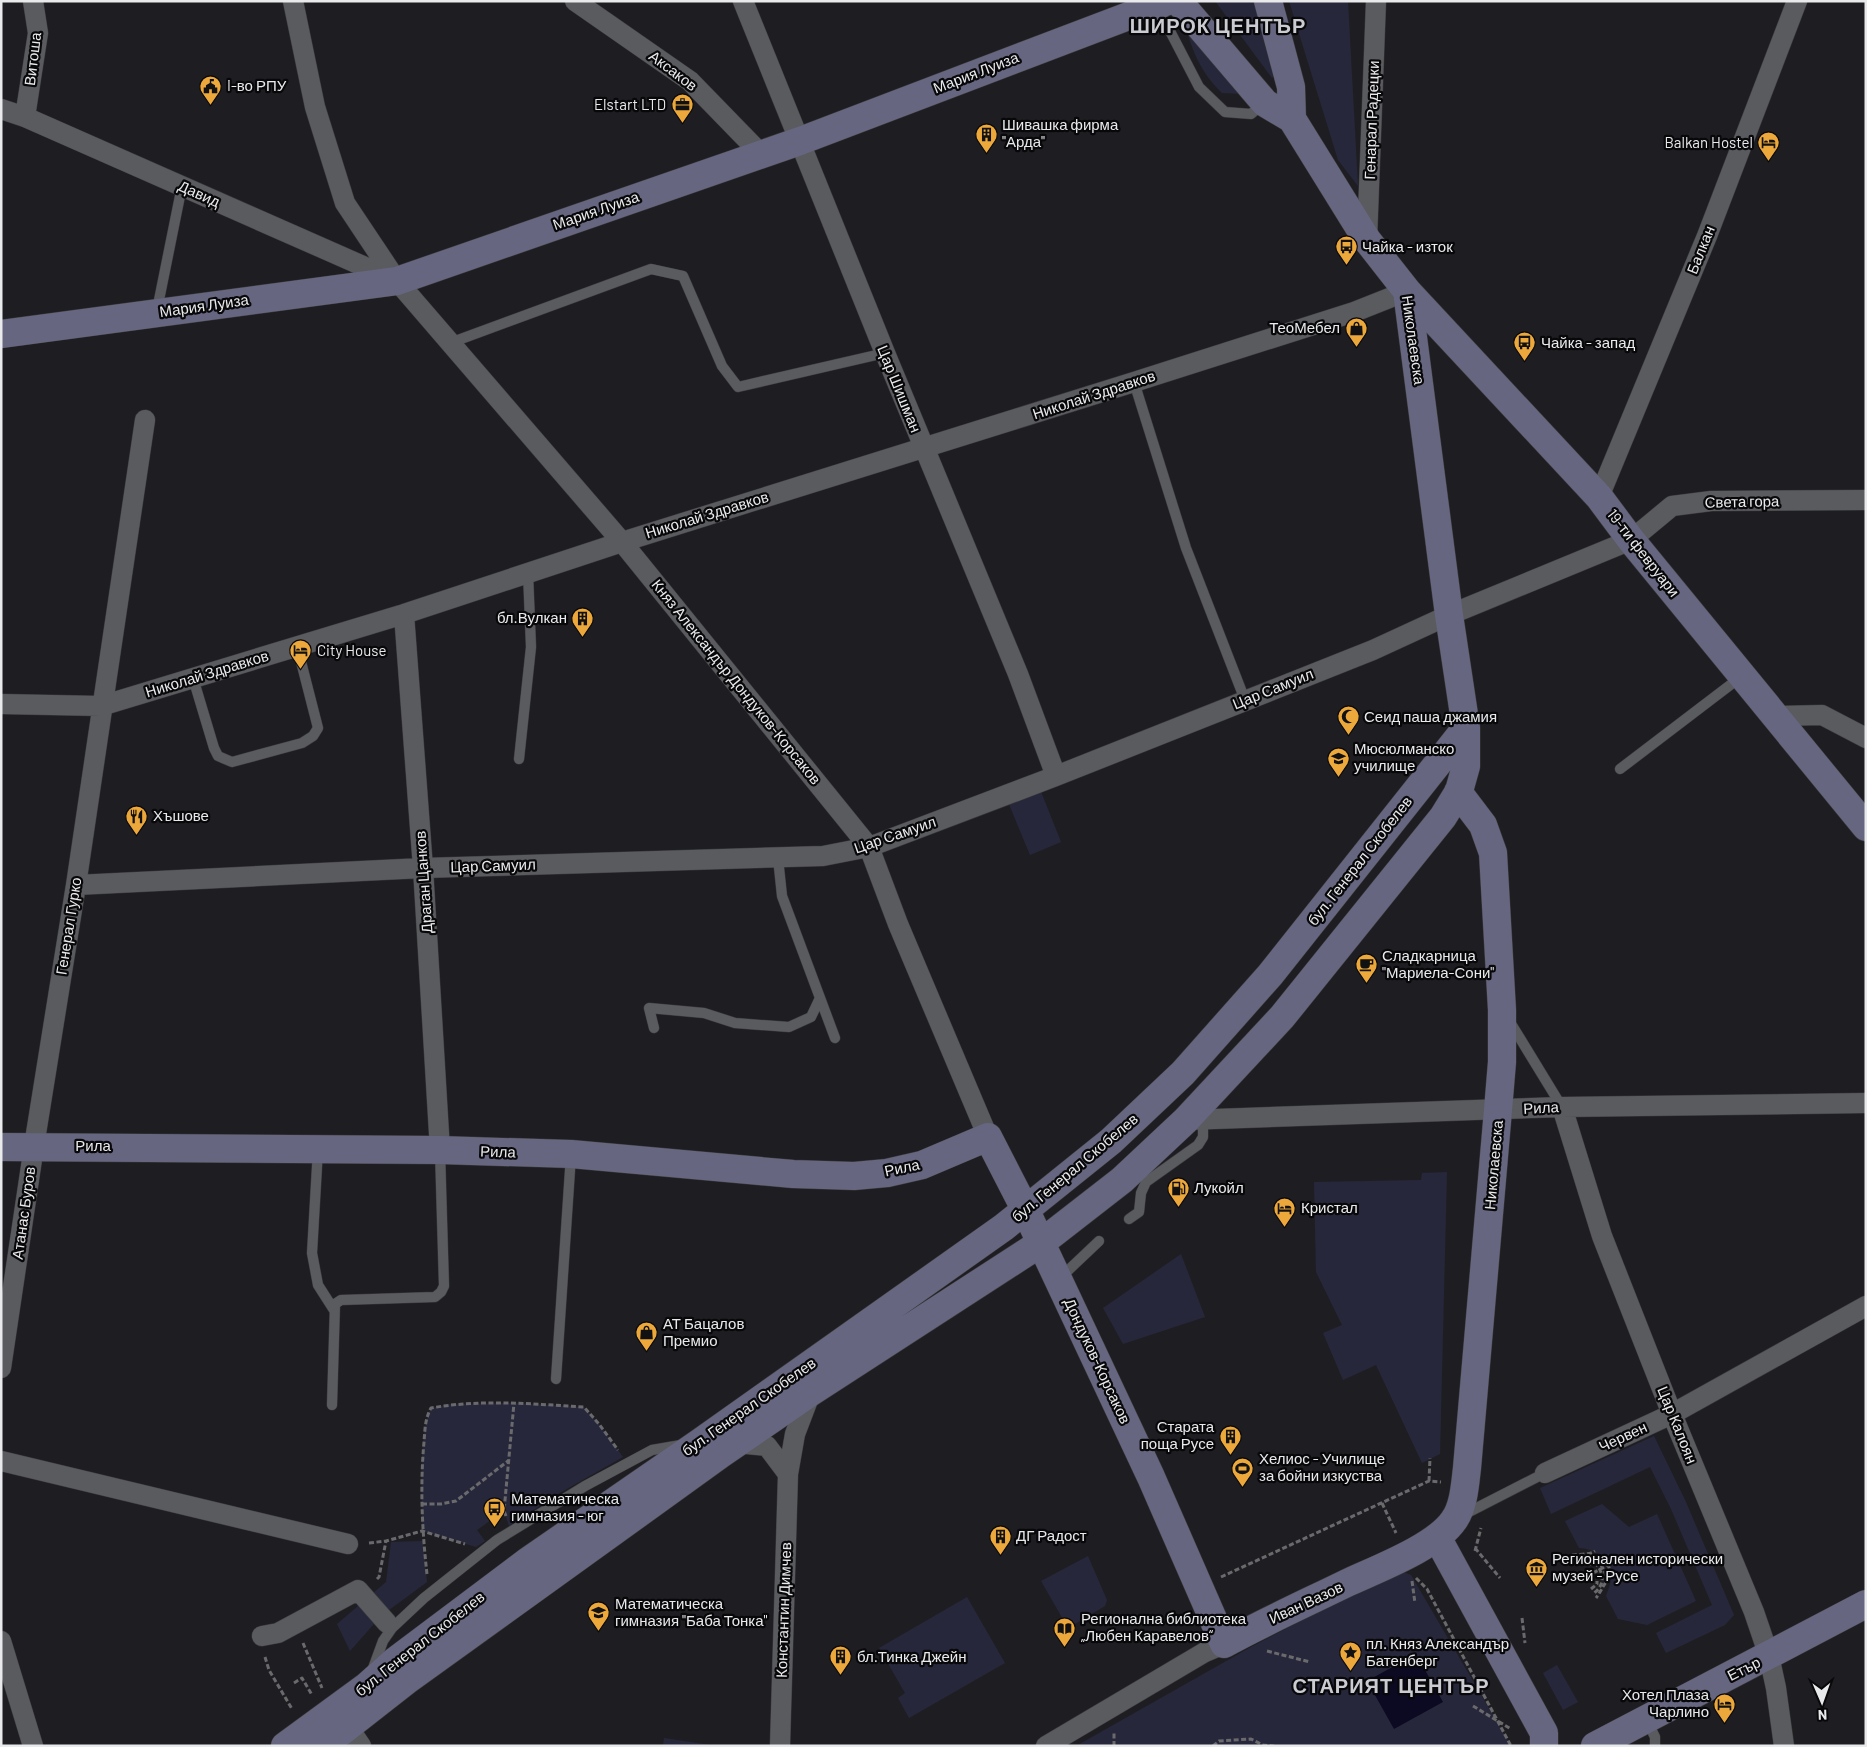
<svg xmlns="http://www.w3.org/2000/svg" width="1867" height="1747" font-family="Barlow,sans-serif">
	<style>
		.green { fill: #27273c }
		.water { fill: #0c0922 }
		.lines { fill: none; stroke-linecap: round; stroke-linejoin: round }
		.lane-casing { stroke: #3a3a3c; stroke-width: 11 }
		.street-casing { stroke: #3a3a3c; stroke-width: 21 }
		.secondary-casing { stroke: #3a3a3c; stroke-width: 29 }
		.path { stroke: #6a6a6d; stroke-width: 3; stroke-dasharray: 5 2.5; stroke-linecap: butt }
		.lane { stroke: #5a5b5f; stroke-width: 10 }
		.street { stroke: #5a5b5f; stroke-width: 20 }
		.secondary { stroke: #666680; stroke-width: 28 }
		.labels { text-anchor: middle; stroke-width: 4.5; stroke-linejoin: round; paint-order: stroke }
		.street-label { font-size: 15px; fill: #e9eaec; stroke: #08080a }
		.poi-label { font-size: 15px; fill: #e9eaec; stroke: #08080a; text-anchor: start }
		.district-label { font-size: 20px; font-weight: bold; letter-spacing: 1px; fill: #cbccd1; stroke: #08080a }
	</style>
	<rect width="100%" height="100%" fill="#1e1e22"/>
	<path class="green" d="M1215,1H1262L1280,71L1272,78Z
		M1289,1H1348L1358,186L1338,160Z
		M1181,8L1244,94L1222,93C1196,68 1189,41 1181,8Z
		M1038,784L1061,842L1030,855L1006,797Z
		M1447,1172L1440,1454L1422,1463L1376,1365L1343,1380L1323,1333L1342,1325L1316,1272L1314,1182L1421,1180L1422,1173Z
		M1181,1254L1205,1317L1123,1344L1103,1308Z
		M514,1403L584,1407L599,1424L623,1457L558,1494L509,1526L504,1511L477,1530L485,1541L476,1547L422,1531C422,1501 418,1433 431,1408L450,1404Z
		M1654,1436L1686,1502L1734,1615L1725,1625L1666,1653L1656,1633L1712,1605L1671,1509L1650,1467L1551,1514L1540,1488Z
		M1602,1504L1629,1527L1657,1514L1696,1601L1647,1625L1618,1619L1606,1596C1608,1590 1611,1584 1611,1577C1612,1560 1594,1548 1579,1548L1565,1521Z
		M423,1541L427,1582L381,1616L350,1651L337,1624L386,1582L391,1542Z
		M1088,1556L1107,1600L1105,1606L1068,1628L1041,1581Z
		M1401,1571L1411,1575L1511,1746H1076L1251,1647L1390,1574Z
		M967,1597L1005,1663L909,1718L898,1698L905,1693L879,1648Z
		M1557,1665L1578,1702L1563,1710L1543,1673Z
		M664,1738L717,1746H663Z"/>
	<path class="water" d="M1416,1654L1443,1702L1394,1729L1367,1681Z"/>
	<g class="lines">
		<defs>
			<path id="lane" d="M1157,6L1199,87L1225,112L1251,114L1264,103
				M157,310L182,186
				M450,343L651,269L683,276L722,366L738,387L885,353
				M1134,382L1186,548L1245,700
				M193,678L214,748L218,756L232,762L302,743L313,736L318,728L297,646
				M519,759L531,647L528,573
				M1620,769L1742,676
				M778,858L782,896L835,1038
				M1510,1022L1562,1107
				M654,1028L649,1008L704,1013L735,1023L789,1027L811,1017L820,998
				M318,1149L312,1253L318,1285L334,1310
				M1129,1219L1139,1212L1141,1193L1146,1182L1198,1145L1203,1137V1120
				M1059,1279L1099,1241
				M556,1379L571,1155
				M332,1405L335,1304L341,1300L435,1297L441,1292L444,1286L440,1151
				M1463,1515L1545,1473
				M372,1671L383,1641L392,1628L424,1598L497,1540L585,1486L652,1450L681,1445
				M1647,1721L1655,1737V1746"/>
			<path id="street" d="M293,1L315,107L345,203L397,281L622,542L869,847L898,924L988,1137
				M575,1L690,81L761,154
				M743,1L885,353L1018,674L1056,776
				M1,109L25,117L397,281
				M25,117L38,33L33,1
				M1367,240L1376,1
				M1599,497L1707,236L1797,1
				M404,614L423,868L440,1150
				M1,704L101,706L404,614L622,542L1134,382L1354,312L1407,291
				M1773,716L1822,715L1866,738
				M76,885L423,868L823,856L869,847L1056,776L1373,650L1449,615L1631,540L1672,506L1711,501L1866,500
				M1562,1107L1602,1236L1672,1414L1754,1612L1769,1656L1776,1688L1784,1746
				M1186,1120L1562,1107L1866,1103
				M1,1368L34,1146L76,885L145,420
				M736,1443L767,1446L788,1474
				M1,1461L348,1544
				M1545,1473L1672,1414L1866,1306
				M262,1636L278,1633L358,1590L387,1623
				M1,1641L33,1746
				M348,1727L361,1746
				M780,1746L788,1474L795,1434L811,1392
				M1046,1746L1205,1652L1224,1644"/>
			<path id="secondary" d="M1268,1L1291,87L1292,119
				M1407,291L1599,497L1631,540L1866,827
				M1,334L397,281L800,141L1168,1
				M1,1147L440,1150L571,1154L793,1174L854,1176L887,1173L922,1165L988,1137L1026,1211L1151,1477L1224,1644C1264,1622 1306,1603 1347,1583C1377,1569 1436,1547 1454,1520C1464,1506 1465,1484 1467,1468L1498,1110L1502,1062V1010L1493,853L1483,825L1458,792
				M1437,1537L1544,1733V1746
				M285,1746L367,1686L395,1661L528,1561L699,1443L1004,1227L1111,1141L1183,1073L1270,975L1466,728
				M323,1746L406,1681L721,1454L811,1392L1041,1243L1122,1180L1186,1120L1282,1017L1443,817L1459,791L1466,766V728L1449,615L1407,291L1367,240L1292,119L1265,103L1178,1
				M1595,1746L1866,1604"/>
		</defs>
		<use href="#lane" class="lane-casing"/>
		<use href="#street" class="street-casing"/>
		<use href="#secondary" class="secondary-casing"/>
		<path class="path" d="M1429,1481L1430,1458
			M1382,1503L1396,1533
			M422,1504H441L456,1501L508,1461
			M506,1516L504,1511L514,1403
			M369,1543L386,1541
			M1475,1548L1500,1578
			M1475,1551L1481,1528
			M1590,1554C1598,1560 1606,1569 1606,1579
			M1572,1555C1580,1554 1589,1555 1595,1551
			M1574,1559L1588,1557C1601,1565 1609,1582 1594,1593
			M1576,1563L1586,1561
			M1589,1565L1602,1558L1608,1565L1612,1575C1605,1581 1602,1590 1596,1598
			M1593,1573L1608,1565
			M427,1574C422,1530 420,1486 424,1442C425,1429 425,1419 431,1408C481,1399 533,1404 584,1407L599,1424L618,1450
			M1221,1577L1429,1481L1441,1482
			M1416,1578L1427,1589L1511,1746
			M377,1579L379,1577L386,1541L422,1531L465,1544
			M1412,1581L1415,1603
			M1591,1589L1597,1584V1581
			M1522,1618L1525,1643
			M303,1643L322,1688
			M1267,1651L1310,1662
			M265,1657L269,1670L292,1709
			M294,1683L302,1678L312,1695
			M1473,1706L1511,1729
			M1114,1746V1731
			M1213,1746L1219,1741L1251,1739L1263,1745L1274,1746"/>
		<use href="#lane" class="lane"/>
		<use href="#street" class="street"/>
		<use href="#secondary" class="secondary"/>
	</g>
	<defs>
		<symbol id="civic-pin" viewBox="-11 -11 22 30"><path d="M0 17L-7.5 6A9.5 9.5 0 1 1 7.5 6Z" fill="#eda83b" stroke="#08080a"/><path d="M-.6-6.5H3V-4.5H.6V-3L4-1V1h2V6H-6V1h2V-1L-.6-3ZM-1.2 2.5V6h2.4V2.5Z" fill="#111"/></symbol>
		<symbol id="office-pin" viewBox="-11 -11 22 30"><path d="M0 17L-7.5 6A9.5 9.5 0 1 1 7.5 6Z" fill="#eda83b" stroke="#08080a"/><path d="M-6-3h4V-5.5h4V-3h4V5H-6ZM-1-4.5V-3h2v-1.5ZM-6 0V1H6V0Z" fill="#111"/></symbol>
		<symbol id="building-pin" viewBox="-11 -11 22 30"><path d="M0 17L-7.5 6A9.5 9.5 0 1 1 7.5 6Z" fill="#eda83b" stroke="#08080a"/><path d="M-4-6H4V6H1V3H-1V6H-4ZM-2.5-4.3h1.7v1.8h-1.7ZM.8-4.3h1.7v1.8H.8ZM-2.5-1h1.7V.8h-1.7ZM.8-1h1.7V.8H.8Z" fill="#111"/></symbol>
		<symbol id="hotel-pin" viewBox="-11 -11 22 30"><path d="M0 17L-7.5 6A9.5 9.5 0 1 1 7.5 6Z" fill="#eda83b" stroke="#08080a"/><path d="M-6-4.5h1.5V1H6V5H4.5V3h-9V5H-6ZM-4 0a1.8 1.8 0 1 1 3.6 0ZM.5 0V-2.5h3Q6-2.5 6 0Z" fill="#111"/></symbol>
		<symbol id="bus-pin" viewBox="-11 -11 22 30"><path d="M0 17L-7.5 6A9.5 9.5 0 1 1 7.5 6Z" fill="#eda83b" stroke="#08080a"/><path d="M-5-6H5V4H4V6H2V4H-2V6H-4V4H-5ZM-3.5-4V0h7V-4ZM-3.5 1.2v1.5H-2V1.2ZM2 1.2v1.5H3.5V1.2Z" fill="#111"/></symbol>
		<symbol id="shop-pin" viewBox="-11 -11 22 30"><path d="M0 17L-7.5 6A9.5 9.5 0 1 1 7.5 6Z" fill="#eda83b" stroke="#08080a"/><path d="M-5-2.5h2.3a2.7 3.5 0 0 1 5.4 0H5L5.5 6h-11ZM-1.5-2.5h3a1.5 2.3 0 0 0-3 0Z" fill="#111"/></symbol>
		<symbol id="mosque-pin" viewBox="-11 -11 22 30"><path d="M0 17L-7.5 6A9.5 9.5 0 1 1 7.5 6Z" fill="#eda83b" stroke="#08080a"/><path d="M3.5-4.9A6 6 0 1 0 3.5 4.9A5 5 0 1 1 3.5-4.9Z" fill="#111"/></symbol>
		<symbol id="school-pin" viewBox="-11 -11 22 30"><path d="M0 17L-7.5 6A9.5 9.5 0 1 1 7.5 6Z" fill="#eda83b" stroke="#08080a"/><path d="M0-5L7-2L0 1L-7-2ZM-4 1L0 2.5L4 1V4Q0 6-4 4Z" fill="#111"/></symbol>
		<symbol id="restaurant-pin" viewBox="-11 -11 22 30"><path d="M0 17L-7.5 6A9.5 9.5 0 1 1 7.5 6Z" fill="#eda83b" stroke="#08080a"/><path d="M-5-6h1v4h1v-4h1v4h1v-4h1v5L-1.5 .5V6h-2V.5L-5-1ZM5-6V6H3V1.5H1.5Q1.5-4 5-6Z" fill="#111"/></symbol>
		<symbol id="cafe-pin" viewBox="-11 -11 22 30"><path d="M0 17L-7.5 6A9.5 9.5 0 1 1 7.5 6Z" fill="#eda83b" stroke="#08080a"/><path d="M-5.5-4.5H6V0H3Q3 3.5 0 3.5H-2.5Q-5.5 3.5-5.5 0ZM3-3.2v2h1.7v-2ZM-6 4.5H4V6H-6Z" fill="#111"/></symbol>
		<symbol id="fuel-pin" viewBox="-11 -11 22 30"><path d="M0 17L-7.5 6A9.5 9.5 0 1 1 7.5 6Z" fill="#eda83b" stroke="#08080a"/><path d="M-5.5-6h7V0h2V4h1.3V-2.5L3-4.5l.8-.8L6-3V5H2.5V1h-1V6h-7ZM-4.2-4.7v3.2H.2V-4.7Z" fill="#111"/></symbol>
		<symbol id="stadium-pin" viewBox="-11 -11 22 30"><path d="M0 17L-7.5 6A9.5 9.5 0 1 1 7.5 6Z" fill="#eda83b" stroke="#08080a"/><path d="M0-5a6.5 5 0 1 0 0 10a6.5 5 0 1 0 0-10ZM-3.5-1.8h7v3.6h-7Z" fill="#111"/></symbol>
		<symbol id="museum-pin" viewBox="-11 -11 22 30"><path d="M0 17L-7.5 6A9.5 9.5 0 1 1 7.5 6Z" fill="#eda83b" stroke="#08080a"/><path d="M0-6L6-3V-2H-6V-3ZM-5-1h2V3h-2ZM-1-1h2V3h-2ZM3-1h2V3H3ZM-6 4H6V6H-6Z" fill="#111"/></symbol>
		<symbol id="library-pin" viewBox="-11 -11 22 30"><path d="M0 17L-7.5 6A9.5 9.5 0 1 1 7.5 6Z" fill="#eda83b" stroke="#08080a"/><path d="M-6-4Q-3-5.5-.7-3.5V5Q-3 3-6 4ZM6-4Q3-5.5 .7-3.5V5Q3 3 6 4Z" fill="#111"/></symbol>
		<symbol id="sight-pin" viewBox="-11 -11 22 30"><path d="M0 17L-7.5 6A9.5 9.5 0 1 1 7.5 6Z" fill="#eda83b" stroke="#08080a"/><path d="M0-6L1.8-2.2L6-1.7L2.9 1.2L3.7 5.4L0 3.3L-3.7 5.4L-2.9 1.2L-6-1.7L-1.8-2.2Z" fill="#111"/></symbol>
	</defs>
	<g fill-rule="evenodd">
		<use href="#civic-pin" x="198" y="74" width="25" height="34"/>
		<use href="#office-pin" x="670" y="92" width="25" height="34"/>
		<use href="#building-pin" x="974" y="122" width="25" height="34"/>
		<use href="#hotel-pin" x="1756" y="130" width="25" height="34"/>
		<use href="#bus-pin" x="1334" y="234" width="25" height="34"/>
		<use href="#shop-pin" x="1344" y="316" width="25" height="34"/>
		<use href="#bus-pin" x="1512" y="330" width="25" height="34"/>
		<use href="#building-pin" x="570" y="606" width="25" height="34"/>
		<use href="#hotel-pin" x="288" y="638" width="25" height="34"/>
		<use href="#mosque-pin" x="1336" y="704" width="25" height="34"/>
		<use href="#school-pin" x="1326" y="746" width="25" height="34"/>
		<use href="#restaurant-pin" x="124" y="804" width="25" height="34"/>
		<use href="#cafe-pin" x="1354" y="952" width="25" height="34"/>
		<use href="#fuel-pin" x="1166" y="1176" width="25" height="34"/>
		<use href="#hotel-pin" x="1272" y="1196" width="25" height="34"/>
		<use href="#shop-pin" x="634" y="1320" width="25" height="34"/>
		<use href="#building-pin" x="1218" y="1424" width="25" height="34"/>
		<use href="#stadium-pin" x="1230" y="1456" width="25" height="34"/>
		<use href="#bus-pin" x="482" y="1496" width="25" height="34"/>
		<use href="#building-pin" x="988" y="1524" width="25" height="34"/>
		<use href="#museum-pin" x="1524" y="1556" width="25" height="34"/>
		<use href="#school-pin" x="586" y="1600" width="25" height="34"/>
		<use href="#library-pin" x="1052" y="1616" width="25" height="34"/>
		<use href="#sight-pin" x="1338" y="1640" width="25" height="34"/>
		<use href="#building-pin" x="828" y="1644" width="25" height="34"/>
		<use href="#hotel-pin" x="1712" y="1692" width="25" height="34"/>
	</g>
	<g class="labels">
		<g class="street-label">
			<text transform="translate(33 59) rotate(-83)" y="5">Витоша</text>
			<text transform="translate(673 71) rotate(37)" y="5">Аксаков</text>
			<text transform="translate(976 73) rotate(-21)" y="5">Мария Луиза</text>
			<text transform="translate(1372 120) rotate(-88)" y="5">Генарал Радецки</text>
			<text transform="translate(199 194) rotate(24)" y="5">Давид</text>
			<text transform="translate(596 211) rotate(-19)" y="5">Мария Луиза</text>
			<text transform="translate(1701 250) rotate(-68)" y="5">Балкан</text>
			<text transform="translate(204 306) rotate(-8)" y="5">Мария Луиза</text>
			<text transform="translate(1413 340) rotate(82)" y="5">Николаевска</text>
			<text transform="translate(899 389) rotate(68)" y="5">Цар Шишман</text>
			<text transform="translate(1094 395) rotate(-18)" y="5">Николай Здравков</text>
			<text transform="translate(1742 502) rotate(-1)" y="5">Света гора</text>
			<text transform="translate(707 515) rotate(-17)" y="5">Николай Здравков</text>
			<text transform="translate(1643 553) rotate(52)" y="5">19-ти февруари</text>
			<text transform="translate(207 674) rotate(-17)" y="5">Николай Здравков</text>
			<text transform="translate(736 682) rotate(51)" y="5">Княз Александър Дондуков-Корсаков</text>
			<text transform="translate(1273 689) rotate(-22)" y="5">Цар Самуил</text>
			<text transform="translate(895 835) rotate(-19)" y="5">Цар Самуил</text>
			<text transform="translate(1360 861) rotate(-52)" y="5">бул. Генерал Скобелев</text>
			<text transform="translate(493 866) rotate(-2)" y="5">Цар Самуил</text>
			<text transform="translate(424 882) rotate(-94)" y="5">Драган Цанков</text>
			<text transform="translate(69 926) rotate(-81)" y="5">Генерал Гурко</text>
			<text transform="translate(1541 1108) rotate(-3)" y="5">Рила</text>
			<text x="93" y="1151">Рила</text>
			<text transform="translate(498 1152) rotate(2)" y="5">Рила</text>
			<text transform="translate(1494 1165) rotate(-85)" y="5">Николаевска</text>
			<text transform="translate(902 1168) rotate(-12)" y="5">Рила</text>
			<text transform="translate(1075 1168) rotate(-40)" y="5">бул. Генерал Скобелев</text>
			<text transform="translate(24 1213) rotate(-82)" y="5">Атанас Буров</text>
			<text transform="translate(1097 1361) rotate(65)" y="5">Дондуков-Корсаков</text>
			<text transform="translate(749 1407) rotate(-35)" y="5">бул. Генерал Скобелев</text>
			<text transform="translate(1677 1425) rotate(68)" y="5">Цар Калоян</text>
			<text transform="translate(1623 1437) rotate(-25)" y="5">Червен</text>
			<text transform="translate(1306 1603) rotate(-25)" y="5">Иван Вазов</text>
			<text transform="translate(784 1610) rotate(-88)" y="5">Константин Димчев</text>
			<text transform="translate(420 1644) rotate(-38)" y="5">бул. Генерал Скобелев</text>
			<text transform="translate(1744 1669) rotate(-27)" y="5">Етър</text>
		</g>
		<g class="poi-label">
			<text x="227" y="91">I-во РПУ</text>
			<text x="666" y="110" text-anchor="end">Elstart LTD</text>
			<text x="1002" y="130">Шивашка фирма<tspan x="1002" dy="17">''Арда''</tspan></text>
			<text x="1753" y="148" text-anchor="end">Balkan Hostel</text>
			<text x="1362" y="252">Чайка - изток</text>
			<text x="1340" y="333" text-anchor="end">ТеоМебел</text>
			<text x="1541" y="348">Чайка - запад</text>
			<text x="567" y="623" text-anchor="end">бл.Вулкан</text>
			<text x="317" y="656">City House</text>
			<text x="1364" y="722">Сеид паша джамия</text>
			<text x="1354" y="754">Мюсюлманско<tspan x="1354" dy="17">училище</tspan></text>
			<text x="153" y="821">Хъшове</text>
			<text x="1382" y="961">Сладкарница<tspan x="1382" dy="17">"Мариела-Сони"</tspan></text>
			<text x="1194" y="1193">Лукойл</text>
			<text x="1301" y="1213">Кристал</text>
			<text x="663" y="1329">АТ Бацалов<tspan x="663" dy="17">Премио</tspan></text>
			<text x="1214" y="1432" text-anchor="end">Старата<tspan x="1214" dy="17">поща Русе</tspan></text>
			<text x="1259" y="1464">Хелиос - Училище<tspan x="1259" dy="17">за бойни изкуства</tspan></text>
			<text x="511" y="1504">Математическа<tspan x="511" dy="17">гимназия - юг</tspan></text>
			<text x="1016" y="1541">ДГ Радост</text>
			<text x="1552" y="1564">Регионален исторически<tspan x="1552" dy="17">музей - Русе</tspan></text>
			<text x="615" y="1609">Математическа<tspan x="615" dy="17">гимназия "Баба Тонка"</tspan></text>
			<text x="1081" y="1624">Регионална библиотека<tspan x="1081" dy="17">„Любен Каравелов“</tspan></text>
			<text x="1366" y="1649">пл. Княз Александър<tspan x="1366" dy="17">Батенберг</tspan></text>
			<text x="857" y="1662">бл.Тинка Джейн</text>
			<text x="1709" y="1700" text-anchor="end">Хотел Плаза<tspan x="1709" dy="17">Чарлино</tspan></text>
		</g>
		<g class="district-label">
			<text x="1218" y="33">ШИРОК ЦЕНТЪР</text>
			<text x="1391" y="1693">СТАРИЯТ ЦЕНТЪР</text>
		</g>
	</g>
	<rect width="1867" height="1747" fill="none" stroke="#e9eaec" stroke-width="5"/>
	<g transform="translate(1822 1702) rotate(178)" stroke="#08080a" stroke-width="4" paint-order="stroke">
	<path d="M0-4L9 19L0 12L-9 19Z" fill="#e9eaec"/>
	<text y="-8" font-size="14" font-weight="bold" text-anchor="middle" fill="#e9eaec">N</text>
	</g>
</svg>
